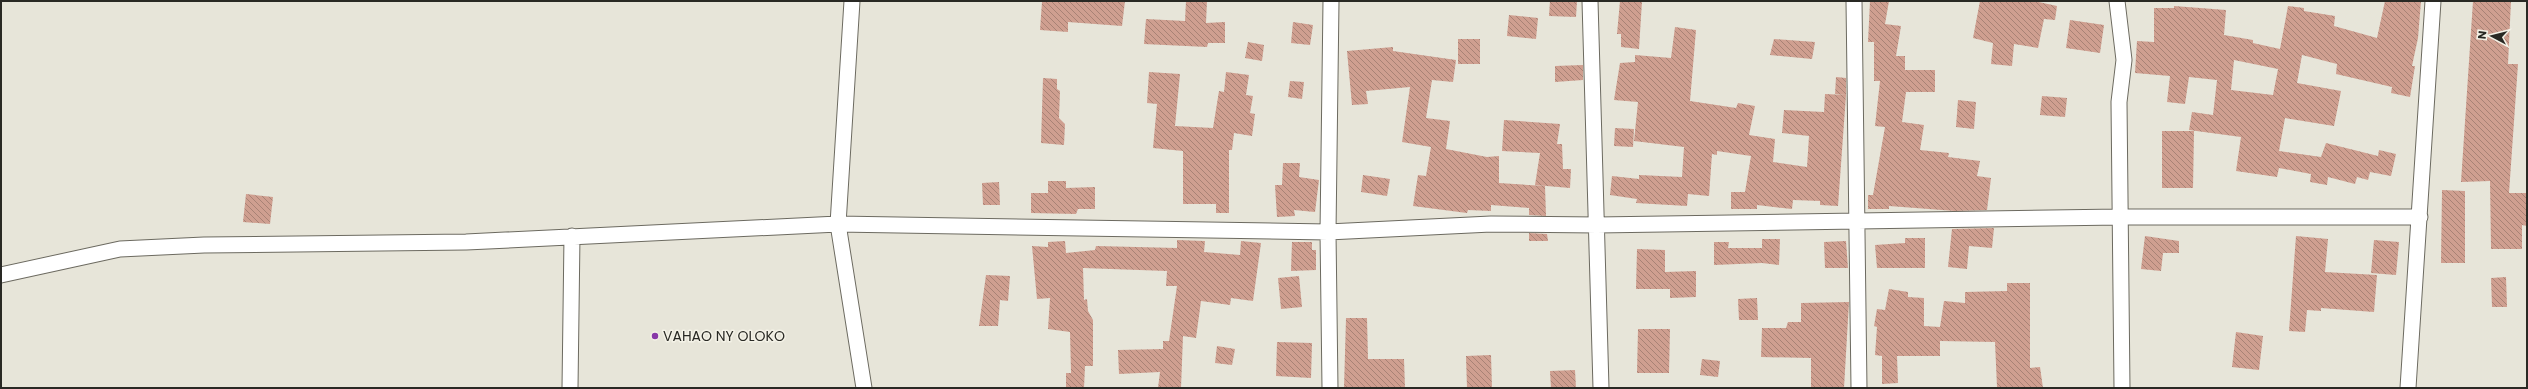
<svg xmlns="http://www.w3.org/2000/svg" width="2528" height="389" font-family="Poppins,sans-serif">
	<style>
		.building { fill: url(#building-back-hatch); fill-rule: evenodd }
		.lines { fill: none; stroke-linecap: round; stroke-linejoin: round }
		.street-casing { stroke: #6c6a60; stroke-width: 17 }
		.street { stroke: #fff; stroke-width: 15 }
		.poi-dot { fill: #8838a8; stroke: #f4f2e7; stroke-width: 1.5 }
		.labels { text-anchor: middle; stroke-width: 3; stroke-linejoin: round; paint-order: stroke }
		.poi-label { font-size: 14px; fill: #292924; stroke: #f4f2e7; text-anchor: start }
	</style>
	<defs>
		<pattern id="building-back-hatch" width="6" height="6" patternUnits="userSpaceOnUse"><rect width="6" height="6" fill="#cf9f90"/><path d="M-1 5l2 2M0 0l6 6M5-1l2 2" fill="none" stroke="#a88275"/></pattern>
	</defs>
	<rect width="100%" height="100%" fill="#e7e5d9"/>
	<path class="building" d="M1125,1L1122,26L1068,22V32L1040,30L1042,2Z
		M1186,1H1207L1206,23L1225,22V43H1208L1207,47L1144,44L1146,19L1185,21Z
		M1550,1H1577L1576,17L1549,16Z
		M1620,1H1642L1639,49L1621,47V34H1617Z
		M1870,1H1889L1885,24L1901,26L1896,56H1905V70H1935V92H1906L1902,122L1924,125L1920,150L1949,153L1948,157L1980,161L1977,176L1991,178L1987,210L1955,211L1889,206V209H1868V195H1873L1885,127L1875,126L1880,81H1874V42H1868Z
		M1980,1H2034L2057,6L2055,20L2044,19L2038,48L2014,44L2012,66L1991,64L1993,43L1973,38Z
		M2385,1H2421L2418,38L2412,66H2415L2410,97L2391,93L2392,87L2336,74L2337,64L2302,55L2297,83L2341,91L2334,126L2285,118L2279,151L2321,157L2326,143L2378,156L2379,150L2396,154L2391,176L2370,172L2368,180L2357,177L2355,184L2328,177L2327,185L2310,182L2311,174L2279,168L2277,177L2236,171L2241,137L2189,130L2192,112L2213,115L2217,80L2189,77L2185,104L2167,102L2170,76L2135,73L2137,41L2154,42V8H2174V6L2226,10L2224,35L2253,40V43L2280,49L2288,6L2304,8V11L2335,16L2334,26L2377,38ZM2234,60L2278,69L2273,95L2231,90Z
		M2473,1H2511L2508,64H2518L2509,193H2527V226L2522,225V249H2491L2490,181L2461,182Z
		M1509,15L1538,18L1536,39L1507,36Z
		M2070,20L2104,25L2100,53L2066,48Z
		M1293,22L1313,25L1310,45L1291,43Z
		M1675,27L1696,30L1690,101L1736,108L1738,103L1755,106L1749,135L1775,139L1773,162L1807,167L1809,136L1782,133L1784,110L1824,112L1825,94L1846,95L1838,206L1820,205V201L1793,200L1792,209L1757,205V209H1731V192H1745L1751,156L1717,151V155L1712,154L1709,196L1688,194L1687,206L1636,203L1637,199L1610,195L1612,176L1639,179V175L1682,177L1684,147L1634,141L1638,102L1614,100L1620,63L1635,62V55L1671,58Z
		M1458,39H1480V64H1458Z
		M1774,39L1815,42L1812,59L1770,55Z
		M1248,42L1264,45L1262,61L1245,58Z
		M1393,47V51L1456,60L1453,82L1432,80L1426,118L1450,121L1446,149L1487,157L1499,156V183L1545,186L1546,216L1529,215V208L1491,205V211L1468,210L1467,213L1413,206L1418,175L1426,176L1431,147L1402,142L1410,87L1366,91L1368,104L1352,105L1347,51Z
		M1583,65V80L1555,82V66Z
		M1149,72L1180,74L1175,126L1213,128L1219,91L1224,92L1226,72L1249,75L1246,95L1253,96L1250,113L1255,114L1252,136L1234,133L1232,150H1229V213H1216V204H1183V151L1153,148L1157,104L1147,103Z
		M1836,77L1846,78V95H1835Z
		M1043,78L1057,79V89L1060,91L1059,118L1065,124L1064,145L1041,143Z
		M1290,81L1304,82L1302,99L1288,97Z
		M2042,96L2067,98L2065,117L2040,115Z
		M1958,100L1976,102L1974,129L1956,127Z
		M1504,120L1560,124L1557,144H1562L1563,169H1571L1570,188L1535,185L1540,153L1502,151Z
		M1615,128L1634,129L1633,147L1614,146Z
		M2162,131H2194L2193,188H2162Z
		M1283,163H1300L1299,177L1319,180L1315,212L1294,210L1295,216L1277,217L1275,185H1282Z
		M1363,175L1390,179L1387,196L1361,192Z
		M1048,181H1066V188L1095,187V209H1078L1076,214L1031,213V193H1048Z
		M999,182L1000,205H983L982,183Z
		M2442,190L2465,191V263H2441Z
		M246,194L273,197L270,224L243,222Z
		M1994,228L1992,248L1969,246L1967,269L1948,267L1952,229Z
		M1529,233L1547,234L1548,241H1529Z
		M2145,236L2179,241V253H2163L2161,271L2141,269Z
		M2296,236L2328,239L2325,272L2377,275L2374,312L2321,308V311L2307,310L2305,332L2289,331Z
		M1905,238H1925V268H1877L1875,245L1905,243Z
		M1762,239H1780L1779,265L1762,263L1714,265V242H1729L1728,248H1762Z
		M1177,240L1205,241L1204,252L1240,255L1241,241L1261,243L1253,301L1231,298L1230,305L1201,301L1196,338L1183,336L1181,388H1158L1160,372L1119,374L1118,350L1163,349V341H1169L1177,286H1166L1167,271L1083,268L1084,300L1087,299L1088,311L1093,320V366H1085L1084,388H1066V373H1071L1070,332L1048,329L1050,298L1037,299L1032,246L1048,247V242L1065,241L1066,253L1095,250L1096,246L1177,248Z
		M2374,240L2399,242L2396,275L2371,273Z
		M1846,241L1848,268H1825L1824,242Z
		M1292,242H1312V250H1316V270L1291,271Z
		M1637,249L1665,250V272L1696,271V297L1670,298V289H1636Z
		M986,275L1010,276L1008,301L1000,300L998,326H979Z
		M1299,276L1302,307L1281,309L1278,278Z
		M2506,277L2507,307H2492L2491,278Z
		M2007,283H2030V368L2040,367L2043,388L1997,387L1995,342L1940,341V356H1897L1898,383L1882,384V356L1875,355L1877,327L1874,326L1877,309L1885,310L1889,289L1908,292V297L1924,298V326L1940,327L1944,301L1965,303V292L2007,291Z
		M1757,298L1758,320H1739L1738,299Z
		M1849,302L1844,388H1811V358L1761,357L1762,328H1786L1788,322H1801V303Z
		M1346,318H1367L1368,359H1404L1405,388H1344Z
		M1638,329H1670L1669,373H1637Z
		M2236,332L2263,336L2259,370L2232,367Z
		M1277,342L1312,343L1311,378L1276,376Z
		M1217,346L1235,349L1232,365L1215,363Z
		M1491,355L1492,388H1467L1466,356Z
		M1702,359L1720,361L1718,377L1700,375Z
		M1575,370L1576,388H1551L1550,371Z"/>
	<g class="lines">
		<defs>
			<path id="street" d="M852,1L838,224L864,388
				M1590,1L1601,388
				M1854,1L1859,388
				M2117,1L2124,60L2119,102L2122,388
				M1,275L120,249L204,245L466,242L838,224L1328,232L1491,224L1597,225L2120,217H2420
				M570,388L572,236
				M1330,388L1328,232L1331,1
				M2408,388L2433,1"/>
		</defs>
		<use href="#street" class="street-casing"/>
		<use href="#street" class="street"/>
	</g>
	<circle class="poi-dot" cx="655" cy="336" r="4"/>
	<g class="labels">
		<g class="poi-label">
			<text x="663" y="341">VAHAO NY OLOKO</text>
		</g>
	</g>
	<rect width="2528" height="389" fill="none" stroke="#292924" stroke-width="4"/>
	<g transform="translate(2492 36) rotate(277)" stroke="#f4f2e7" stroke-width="3" paint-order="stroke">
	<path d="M0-3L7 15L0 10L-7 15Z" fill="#292924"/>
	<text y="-6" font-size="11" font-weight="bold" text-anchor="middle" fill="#292924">N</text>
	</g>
</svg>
